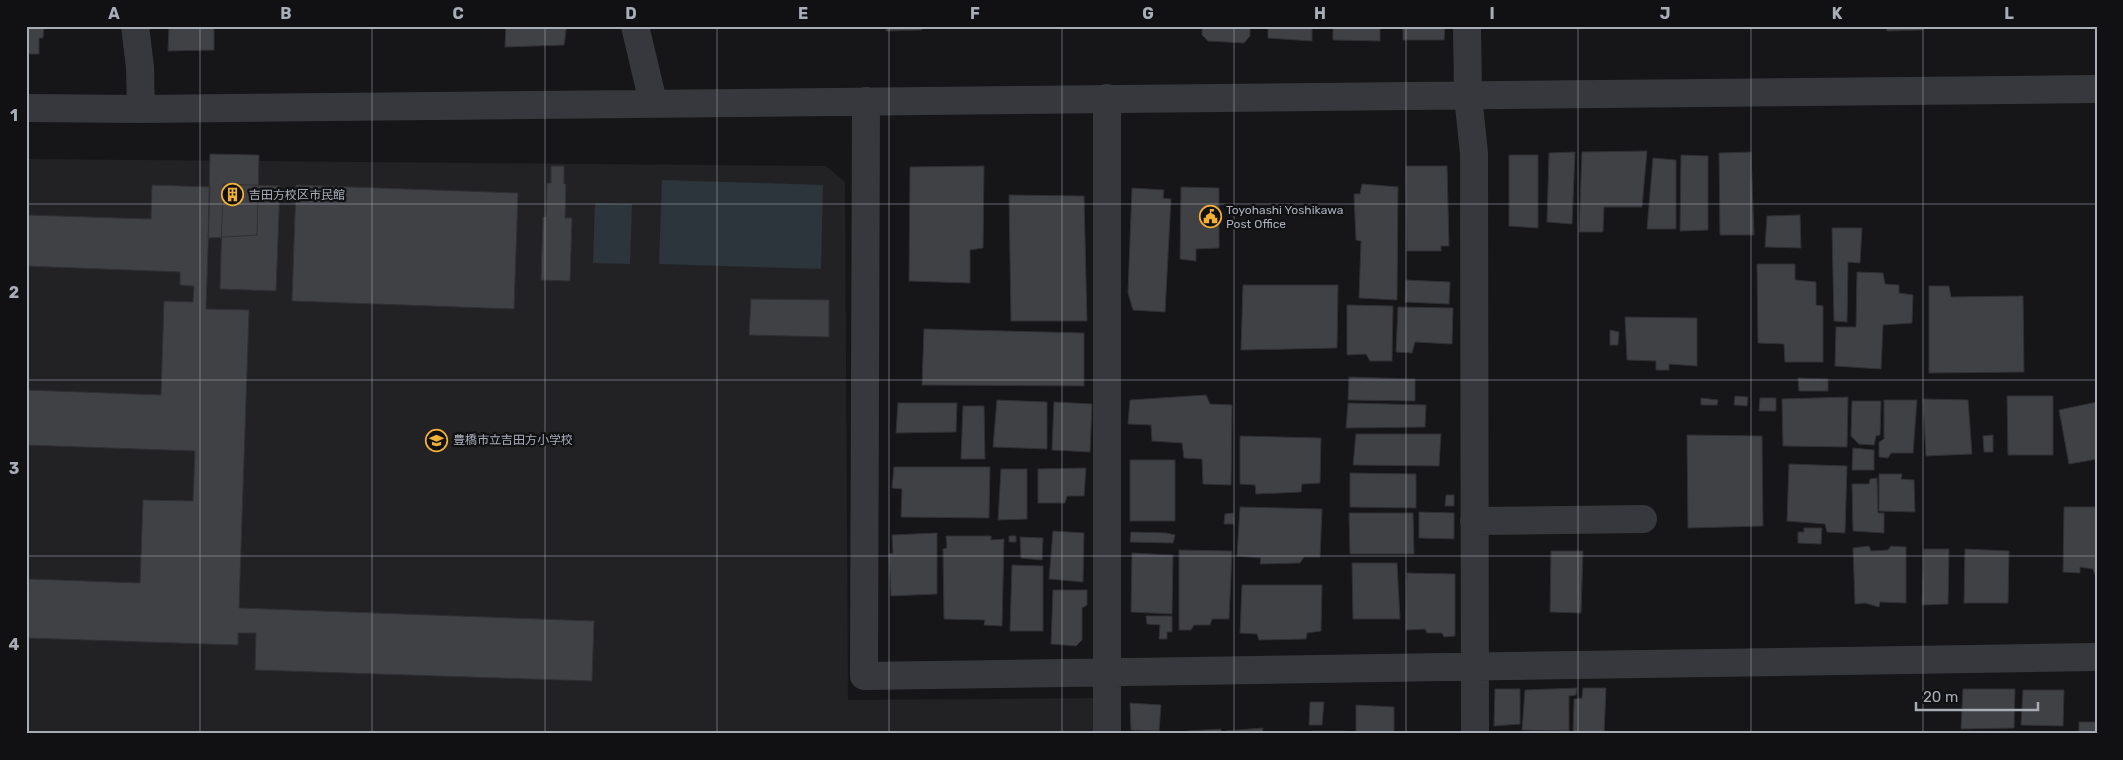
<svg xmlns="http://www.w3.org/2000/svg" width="2123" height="760" font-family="Rubik,'Noto Sans JP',sans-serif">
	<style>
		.built { fill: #222225 }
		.water { fill: #2c353c }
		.building { fill: #404145; stroke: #303034 }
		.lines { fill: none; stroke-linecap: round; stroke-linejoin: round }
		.minor { stroke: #37383d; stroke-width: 28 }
		.grid { fill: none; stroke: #a8adb8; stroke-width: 1; stroke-opacity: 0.55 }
		.labels { text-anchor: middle; stroke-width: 4.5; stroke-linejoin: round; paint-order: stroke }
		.poi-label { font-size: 12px; fill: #a8adb8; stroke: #111113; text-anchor: start }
		.neatline { fill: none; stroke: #a8adb8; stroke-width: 2 }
		.grid-label { font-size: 16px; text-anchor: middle; font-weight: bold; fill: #a8adb8 }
	</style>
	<rect width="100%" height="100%" fill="#161618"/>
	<path class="built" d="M26,159L826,166L845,182L848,700L1096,698L1097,734H26Z"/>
	<path class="water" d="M662,180L823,185L821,269L659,264Z
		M595,203L632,204L630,264L593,263Z"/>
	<path class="building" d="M26,26H44L43,38H39V54H26Z
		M169,26H214V50L168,51Z
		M506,26H568V27L566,30L564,45L505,47Z
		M886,26H922V30L886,31Z
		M1202,26H1250V36L1244,43L1208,41L1202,35Z
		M1268,26H1312V41L1268,38Z
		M1333,26H1380V41L1333,40Z
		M1403,26H1445L1444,40H1403Z
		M1886,26H1923V30L1887,31Z
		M1647,151L1642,207H1604L1603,232H1579L1582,152Z
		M1575,152L1572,224L1547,222L1549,153Z
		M1751,152L1754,235H1720L1719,153Z
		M210,154L259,155L257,235L208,238Z
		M1509,155H1538V228L1509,226Z
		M1681,155L1708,156V230L1680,231Z
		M1653,158L1676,160V229H1647Z
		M551,166H564V184H566L565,218H572L570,281L541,280L543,217H546L547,183H551Z
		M984,166L983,248L970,250V283L909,281L910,167Z
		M1406,166H1447L1449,246H1441V251H1407Z
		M223,184L280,186L276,291L220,289Z
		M1362,184L1398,187L1397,300L1359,298L1361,241L1356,240L1354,194H1360Z
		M152,185L210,187L206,309L249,310L239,608L594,621L592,681L255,670L256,633H238V645L27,638L29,579L140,583L143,500L193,501L195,451L26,445V390L161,395L164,301L193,302L194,286L180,285V272L26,266V215L151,219Z
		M296,185L518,193L514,309L292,301Z
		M1181,187L1219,188V248L1196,249V261L1180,259Z
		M1132,188L1164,190L1163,198L1171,199L1165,312L1133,310L1128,293Z
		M1009,195L1084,196L1087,321H1011Z
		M1800,215L1801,248L1765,247L1767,216Z
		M1832,228H1862L1860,263L1848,262L1847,322L1834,321Z
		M1757,264H1795V280L1816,282V305L1823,306V362H1785L1784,344L1758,343Z
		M1857,272L1883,273L1885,284L1899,285V293L1913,295L1912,323L1883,325L1881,369L1835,366L1836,327H1856Z
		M1406,280L1450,282L1449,304L1405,302Z
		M1243,285H1338L1337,348L1241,350Z
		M1929,286H1949L1951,297L2023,296L2024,372L1929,373Z
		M751,299L829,300V337L749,335Z
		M1347,305L1393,306L1392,361H1370L1366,354L1347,355Z
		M1398,307L1453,308L1452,344L1415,342L1412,353L1396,352Z
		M1625,317L1697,318V366L1669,364V370H1656V361L1627,360Z
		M924,329L1084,333V386L922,385Z
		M1610,330L1619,332L1618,345H1610Z
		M1349,377L1415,379V401L1348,400Z
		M1798,378L1828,379V391H1799Z
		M1206,395L1210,404L1232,405L1231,485L1203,484L1202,459L1184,458L1182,443L1152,441L1151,425L1128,424L1130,400Z
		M1735,396L1748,397L1747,406L1734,405Z
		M2007,396H2053V455H2008Z
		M1848,397L1847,447L1783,446L1782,399Z
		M1701,398L1718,400L1717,405H1701Z
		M1760,398H1776V411H1759Z
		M1923,399L1968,400L1972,454L1926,456Z
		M997,400L1047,402V449L993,447Z
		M1884,400H1917L1913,453H1891L1888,458L1879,457V442L1884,439Z
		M1852,401H1881L1880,435L1876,436L1874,445L1859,444L1851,436Z
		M1054,402L1092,404L1090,452L1052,450Z
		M2097,402V459L2069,464L2059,410Z
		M898,403H957L956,432L896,433Z
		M1348,403L1426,405L1425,427L1346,428Z
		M963,406H984L985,459H961Z
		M1356,434H1441L1439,466L1353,465Z
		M1687,435L1762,436L1763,526L1688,528Z
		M1993,435V452H1984L1983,436Z
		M1240,436L1321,438L1320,483L1302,484L1301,492L1256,494L1255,485L1240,484Z
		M1853,448L1874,450V470H1852Z
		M1130,460H1175V521H1130Z
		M1789,464L1847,466L1845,533L1827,532L1825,524L1787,521Z
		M894,467H990L989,518L901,517L902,489L892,488Z
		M1086,468L1084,496H1067L1065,503H1038V469Z
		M1001,469H1027V519L998,520Z
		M1350,473L1416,474V508L1350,507Z
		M1879,474H1902L1901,479L1914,480L1915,512L1879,511Z
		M1877,478L1878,513H1884V533L1853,531L1852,484H1869L1870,479Z
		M1446,495H1454V506H1445Z
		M1240,507L1322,509L1320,557H1304L1300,563L1260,564L1261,558L1237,556Z
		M2064,507H2097V575H2095L2093,569L2080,567V573L2063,572Z
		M1419,512L1454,513V539L1419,538Z
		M1233,513L1234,524H1224L1225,514Z
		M1349,513H1413L1414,554H1350Z
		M1804,528H1822L1821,544L1798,543V532H1804Z
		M1053,531L1084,533L1083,582L1049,579Z
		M1131,532L1166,533L1175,535L1173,543L1130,542Z
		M937,533V594L891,596L889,554L893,553L892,535Z
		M946,536H991V540L1004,539L1002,626L984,625L985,620L944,619L943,549L947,548Z
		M1009,536H1016V542H1009Z
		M1020,537L1043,538L1042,560L1021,558Z
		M1869,546L1871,551L1888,550L1891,546L1906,547V603L1880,602L1879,607L1865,603L1855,604L1853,548Z
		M1924,549H1949L1948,604L1922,605Z
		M1965,549L2009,551L2008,603H1964Z
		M1179,550L1232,551L1229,619H1212L1210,625H1194L1191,630H1179Z
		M1551,551H1583L1581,613L1550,612Z
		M1132,553L1173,555L1172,614L1131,612Z
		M1352,563H1397L1400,619H1353Z
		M1012,565L1043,566V631H1010Z
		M1407,573L1455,574V636L1444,637L1442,633H1427L1425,629L1406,630Z
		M1242,585H1322L1321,631L1307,633L1306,639L1259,640L1257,634L1240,633Z
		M1053,590H1087V605L1082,608V640L1076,646L1051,644Z
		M1146,616H1172V632H1167V639H1159L1160,625L1147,624Z
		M1577,688L1576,695L1569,696V731L1522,730L1525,690Z
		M1583,688H1606L1604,734H1573L1574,699L1582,698Z
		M1495,689H1520V724L1494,726Z
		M1963,689H2015L2014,728L1961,729Z
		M2023,690H2064L2063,726L2021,725Z
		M1310,702H1324L1322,725H1309Z
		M1130,703L1161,705L1159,731L1131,730Z
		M1356,705L1394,707V734H1356Z
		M2079,722H2097V734H2079Z
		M1263,728L1262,734H1225V731Z
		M1221,729V734H1187L1188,731Z
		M1312,731H1345V734H1312Z"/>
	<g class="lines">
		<path class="minor" d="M135,26L140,67L141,109
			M635,26L653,102
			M1467,26L1468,96L1474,153L1475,734
			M1107,98V734
			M866,101L864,676L2097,657
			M26,108L141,109L2097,89
			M1474,521L1643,519"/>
	</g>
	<path class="grid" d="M200,26V734M372,26V734M545,26V734M717,26V734M889,26V734M1062,26V734M1234,26V734M1406,26V734M1578,26V734M1751,26V734M1923,26V734M26,204H2097M26,380H2097M26,556H2097"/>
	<defs>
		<symbol id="building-ring" viewBox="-11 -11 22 22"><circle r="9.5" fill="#111113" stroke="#f2b134" stroke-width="1.5"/><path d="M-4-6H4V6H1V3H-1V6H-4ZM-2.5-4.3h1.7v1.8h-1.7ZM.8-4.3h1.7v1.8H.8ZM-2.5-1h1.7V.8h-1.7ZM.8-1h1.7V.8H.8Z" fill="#f2b134"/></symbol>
		<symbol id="civic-ring" viewBox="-11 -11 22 22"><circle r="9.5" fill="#111113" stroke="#f2b134" stroke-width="1.5"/><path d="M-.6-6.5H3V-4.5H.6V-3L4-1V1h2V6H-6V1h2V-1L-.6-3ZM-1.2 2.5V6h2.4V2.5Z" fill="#f2b134"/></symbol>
		<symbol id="school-ring" viewBox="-11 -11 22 22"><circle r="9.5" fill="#111113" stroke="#f2b134" stroke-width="1.5"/><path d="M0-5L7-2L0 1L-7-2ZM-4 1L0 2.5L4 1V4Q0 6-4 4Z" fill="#f2b134"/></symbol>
	</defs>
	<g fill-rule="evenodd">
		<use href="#building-ring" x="220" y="182" width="25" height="25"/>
		<use href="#civic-ring" x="1198" y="204" width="25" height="25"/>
		<use href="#school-ring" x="424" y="428" width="25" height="25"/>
	</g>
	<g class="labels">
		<g class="poi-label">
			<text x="249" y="199">吉田方校区市民館</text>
			<text x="1226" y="214">Toyohashi Yoshikawa<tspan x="1226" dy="14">Post Office</tspan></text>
			<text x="453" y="444">豊橋市立吉田方小学校</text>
		</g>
	</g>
	<rect width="2123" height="760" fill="none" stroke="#111113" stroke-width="55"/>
	<path d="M1916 702v8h122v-8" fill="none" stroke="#a8adb8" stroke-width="2.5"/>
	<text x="1923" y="702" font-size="15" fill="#a8adb8" stroke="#111113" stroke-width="4" paint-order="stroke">20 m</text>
	<rect x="28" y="28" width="2068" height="704" class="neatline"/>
	<g class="grid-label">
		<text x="114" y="19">A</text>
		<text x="286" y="19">B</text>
		<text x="458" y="19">C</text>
		<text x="631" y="19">D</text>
		<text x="803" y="19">E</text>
		<text x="975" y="19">F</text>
		<text x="1148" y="19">G</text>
		<text x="1320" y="19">H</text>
		<text x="1492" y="19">I</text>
		<text x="1665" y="19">J</text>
		<text x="1837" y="19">K</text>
		<text x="2009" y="19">L</text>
		<text x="14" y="121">1</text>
		<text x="14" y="298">2</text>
		<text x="14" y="474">3</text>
		<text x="14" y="650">4</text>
	</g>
</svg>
